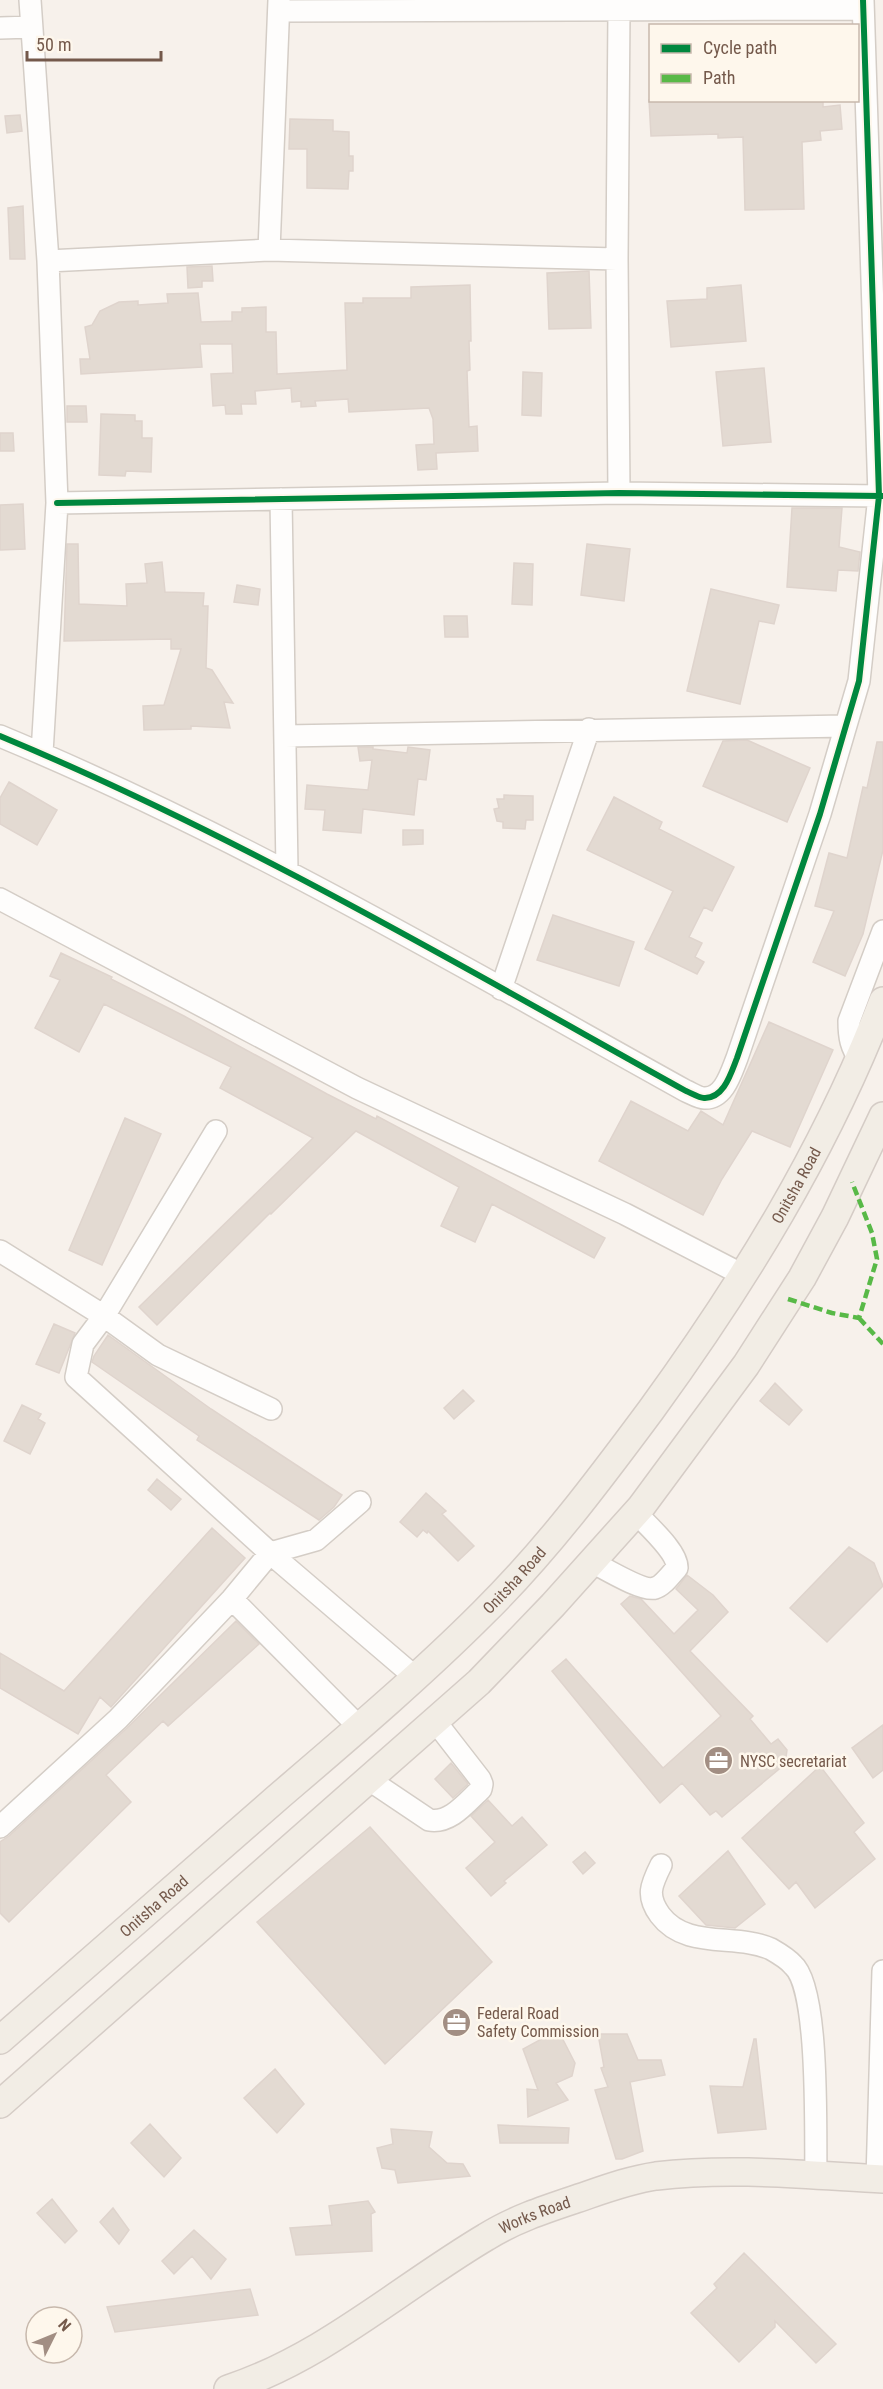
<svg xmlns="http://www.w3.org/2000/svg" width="883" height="2389" font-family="'Roboto Condensed',sans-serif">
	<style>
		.building { fill: #e3dad2; stroke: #dfd4cd; stroke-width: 1.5 }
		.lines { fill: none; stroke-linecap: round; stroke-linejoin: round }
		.minor-casing { stroke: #d4cdc6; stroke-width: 24 }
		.major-casing { stroke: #d5ccc6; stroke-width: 30 }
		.minor { stroke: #fefdfc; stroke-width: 21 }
		.major { stroke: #f2ede5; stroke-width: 27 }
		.quiet { stroke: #58b947; stroke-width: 4.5; stroke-dasharray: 9 4.5; stroke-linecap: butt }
		.cycleway-casing { stroke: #fef7ec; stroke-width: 10 }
		.cycleway { stroke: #00873e; stroke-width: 6 }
		.labels { text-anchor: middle; stroke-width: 5; stroke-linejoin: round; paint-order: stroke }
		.street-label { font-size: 16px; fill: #74594b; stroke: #fef7ec }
		.poi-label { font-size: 16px; fill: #74594b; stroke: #fef7ec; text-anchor: start }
	</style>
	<rect width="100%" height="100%" fill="#f7f1eb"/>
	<path class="building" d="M649,100H823V107L840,105L842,129L820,131L821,140L802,142L804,209L745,210L743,137L718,138V134L651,136Z
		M20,115L22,131L7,133L5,116Z
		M290,119L333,120V131L349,132V156H353V171H349L348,189L307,188V149H289Z
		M23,206L25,259H10L8,208Z
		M212,266L213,281H202V287L188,288L187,267Z
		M589,271L591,328L549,329L547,273Z
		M470,285L471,341H469L470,370L467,371L469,427L477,426L478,451L436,453L437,469L418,470L416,445L434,444L433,419L429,408L349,412L348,399L315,401L316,406L301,407V401L292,402L291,388L255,391L256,404H241L242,414H226L225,405L213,406L211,374L233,373L232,344H200L202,367L81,374L80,359H90L85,327L92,325L100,311L119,302L138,301V305L168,303L167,294L198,293L201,322L232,321V312H242V308L266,307V332H276L277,374L347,370L345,303H363V298H411V287Z
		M741,285L746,341L671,347L667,301L707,299V288Z
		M764,368L771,442L723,446L716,372Z
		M523,372L542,373L541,416L522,415Z
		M67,406H86L87,422H67Z
		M101,414L135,415V421H142V438H152L151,472L126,471L125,476L99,475Z
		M0,433H13L14,451H0Z
		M23,504L25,549L0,550V505Z
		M792,508H842L839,547L860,552L858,571L838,570L836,591L787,587Z
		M67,544H78L79,604L127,606L126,584L147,583L145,564L162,562L165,592L204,593L203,606H208L206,668L212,670L233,703L224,702L230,728L191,726V729L144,730L143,706L164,705L181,649H171V639L64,641Z
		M587,544L630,549L624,601L581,595Z
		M514,563L533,564L532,605L512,604Z
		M237,585L260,589L258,605L234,602Z
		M711,589L779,605L774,624L759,621L740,704L687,691Z
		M444,616H467L468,637H445Z
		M747,740L810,768L787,822L703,786L723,741Z
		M877,742H883V850L863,934L845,976L813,962L834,911L815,906L829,853L847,858L863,787L867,788Z
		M358,747H373V749L407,753L408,747L430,750L426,780L418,779L414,815L363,809L361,833L323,830L325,810L305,809L307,785L368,790L372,760L360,761Z
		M9,782L57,810L37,845L0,824V798Z
		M504,795L533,796V820H526L525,829L503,828V822L497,821L494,809L499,808L497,799H504Z
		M614,797L662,822L659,829L734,867L712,911L704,907L689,937L702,943L695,957L704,962L697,974L645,949L673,891L587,850Z
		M403,830H423V844L403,845Z
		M553,915L634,942L619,986L537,960Z
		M61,953L112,977L111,979L184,1016L327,1094L376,1119L377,1116L605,1238L594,1258L492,1204L475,1242L441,1226L459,1187L356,1131L271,1214L270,1213L157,1325L139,1307L313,1138L220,1088L231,1067L104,1004L79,1052L35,1028L60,980L50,976Z
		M769,1022L833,1050L790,1147L752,1131L722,1179L703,1215L599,1161L631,1101L688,1131L701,1111L723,1125Z
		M125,1118L161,1134L102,1265L69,1250Z
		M54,1324L75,1333L59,1373L36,1364Z
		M108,1335L211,1409L342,1495L334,1507L319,1520L197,1440L199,1436L92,1362L94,1356Z
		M775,1383L802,1410L789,1425L760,1401Z
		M463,1390L474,1401L454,1419L444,1408Z
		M22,1405L41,1414L38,1419L45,1423L30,1454L4,1441Z
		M157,1479L181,1499L171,1510L148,1490Z
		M426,1493L446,1511L442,1514L474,1546L458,1561L428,1531L427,1533L423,1530L417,1537L400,1522Z
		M212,1528L245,1558L111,1707L100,1697L78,1734L0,1688V1653L64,1691Z
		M849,1547L874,1563L883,1586L827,1642L790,1608Z
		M687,1575L713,1595L728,1612L690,1651L753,1716L750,1719L771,1744L778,1739L787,1750L785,1764L722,1817L716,1811L710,1815L682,1783L660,1803L552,1671L566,1659L663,1768L721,1716L621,1604L630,1596L641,1599L674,1634L698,1610L676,1589Z
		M236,1621L259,1644L168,1726L163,1721L106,1775L131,1802L9,1922L0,1913V1842L9,1836L127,1728Z
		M883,1725V1770L873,1778L852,1748Z
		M451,1763L468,1784L453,1798L435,1779Z
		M820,1766L864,1823L854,1832L875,1859L815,1908L796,1882L789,1889L742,1838Z
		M488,1800L512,1826L522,1817L547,1845L504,1881L506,1883L491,1896L466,1868L495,1842L471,1816Z
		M370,1827L492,1962L385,2064L257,1922Z
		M728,1851L765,1904L735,1928L706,1925L679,1896Z
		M585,1852L595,1863L583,1874L573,1862Z
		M558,2030L575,2063L572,2076L556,2083L568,2100L528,2117L527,2089L538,2090L523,2049Z
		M598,2034H627L638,2060H661L665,2075L630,2082L643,2151L622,2159H616L595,2090L608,2087L601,2068L604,2067Z
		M754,2039H756L766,2129L718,2133L710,2086L743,2087Z
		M275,2069L304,2104L277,2133L244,2098Z
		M150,2124L181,2158L164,2177L131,2143Z
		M498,2125L569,2128L568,2143H500Z
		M391,2129L432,2132L429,2147L447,2163L463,2164L470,2176L398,2183L395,2170L382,2168L377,2148L393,2144Z
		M52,2199L77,2231L65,2243L37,2213Z
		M368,2201L375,2212L371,2214L372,2251L296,2255L290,2228L332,2225L329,2206Z
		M113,2208L129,2230L119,2244L100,2222Z
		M194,2230L226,2259L211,2279L192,2256L174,2274L162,2261Z
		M744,2253L836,2344L816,2363L775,2321V2327L739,2362L691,2313L717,2288L714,2284Z
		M250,2289L258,2315L115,2332L107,2307Z"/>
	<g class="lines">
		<defs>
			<path id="minor" d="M30,0L48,261L57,503L42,753
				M619,10L617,259L619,493
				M279,11L863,9
				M0,28L31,27
				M269,250L279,0
				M48,261L269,250L617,259
				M281,499L287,870
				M57,503L619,493L883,496
				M0,736C238,835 461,966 686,1091C691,1093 699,1098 704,1098C724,1099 731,1073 737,1058L820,814L859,681L879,496L863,0
				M285,736L845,726
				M0,899L357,1088L625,1214L743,1275
				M501,989L589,729
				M860,1060C851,1047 849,1038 849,1021L883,931
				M216,1131L104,1316L83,1344L76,1377L270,1553L415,1677
				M0,1251L104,1316L158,1355L271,1409
				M592,1562C604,1568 643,1592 655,1588C663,1586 671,1574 677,1568C678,1552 647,1525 636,1513
				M232,1599L359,1727
				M368,1779L429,1820C450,1824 466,1803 481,1789L482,1784L480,1779L435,1721
				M0,1827L118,1719L232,1599L270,1553L316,1540L360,1502
				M661,1865C651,1885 646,1896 660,1915C686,1950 736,1933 771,1949C778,1953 788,1959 793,1965C820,1988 815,2136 816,2176
				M877,2179L883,1971"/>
			<g id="major">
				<path id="s1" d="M0,2040C92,1959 185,1879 277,1798C347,1738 418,1678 483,1613C546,1551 599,1480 651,1410C744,1282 826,1149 883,1001"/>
				<path d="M0,2104L479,1682L553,1605L641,1507L746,1365L802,1278L835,1217L883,1116"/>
				<path id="s2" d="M228,2389C323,2358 400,2288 486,2237C513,2220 543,2210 573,2200C600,2191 628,2180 656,2176C731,2167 808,2175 883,2179"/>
			</g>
		</defs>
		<use href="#minor" class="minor-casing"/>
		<use href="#major" class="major-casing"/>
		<use href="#minor" class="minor"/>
		<use href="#major" class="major"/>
		<path class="quiet" d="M788,1299L832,1313L859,1318L877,1259L872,1233L852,1182
			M859,1318L883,1344"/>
		<defs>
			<path id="cycleway" d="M57,503L619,493L883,496
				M0,736C238,835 461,966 686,1091C691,1093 699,1098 704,1098C724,1099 731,1073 737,1058L820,814L859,681L879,496L863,0"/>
		</defs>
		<use href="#cycleway" class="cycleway-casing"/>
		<use href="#cycleway" class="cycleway"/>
	</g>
	<defs>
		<symbol id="office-disc" viewBox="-11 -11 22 22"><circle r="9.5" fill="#a28e83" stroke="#fef7ec"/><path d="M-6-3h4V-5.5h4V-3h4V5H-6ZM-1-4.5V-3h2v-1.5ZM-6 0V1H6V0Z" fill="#fff"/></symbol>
	</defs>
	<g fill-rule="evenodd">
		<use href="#office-disc" x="702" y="1744" width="33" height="33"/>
		<use href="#office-disc" x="440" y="2006" width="33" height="33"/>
	</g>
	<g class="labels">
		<g class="street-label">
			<text dy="6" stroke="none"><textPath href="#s1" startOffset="1176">Onitsha Road</textPath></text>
			<text dy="6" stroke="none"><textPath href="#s1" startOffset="690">Onitsha Road</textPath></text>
			<text dy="6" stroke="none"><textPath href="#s1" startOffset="204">Onitsha Road</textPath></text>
			<text dy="6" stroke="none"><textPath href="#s2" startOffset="354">Works Road</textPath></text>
		</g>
		<g class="poi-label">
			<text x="740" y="1767">NYSC secretariat</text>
			<text x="477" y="2019">Federal Road<tspan x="477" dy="18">Safety Commission</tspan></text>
		</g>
	</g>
	<rect x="649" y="24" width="210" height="78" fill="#fef7ec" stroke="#c7b8ac" stroke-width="1.5"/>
	<rect x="661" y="44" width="30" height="9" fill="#00873e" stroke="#c7b8ac" stroke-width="1.5"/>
	<text x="703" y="54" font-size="18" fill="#74594b">Cycle path</text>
	<rect x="661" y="74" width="30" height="9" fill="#58b947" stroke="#c7b8ac" stroke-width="1.5"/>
	<text x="703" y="84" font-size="18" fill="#74594b">Path</text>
	<g transform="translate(54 2335) rotate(47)"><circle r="28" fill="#fef7ec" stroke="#c7b8ac" stroke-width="1.5"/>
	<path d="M0-4.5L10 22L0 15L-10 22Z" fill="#a28e83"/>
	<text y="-9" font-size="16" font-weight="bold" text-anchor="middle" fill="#74594b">N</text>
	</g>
	<path d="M27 51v9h134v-9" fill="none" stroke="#74594b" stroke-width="3"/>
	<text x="36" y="51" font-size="18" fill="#74594b" stroke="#fef7ec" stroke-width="4.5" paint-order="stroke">50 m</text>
</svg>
